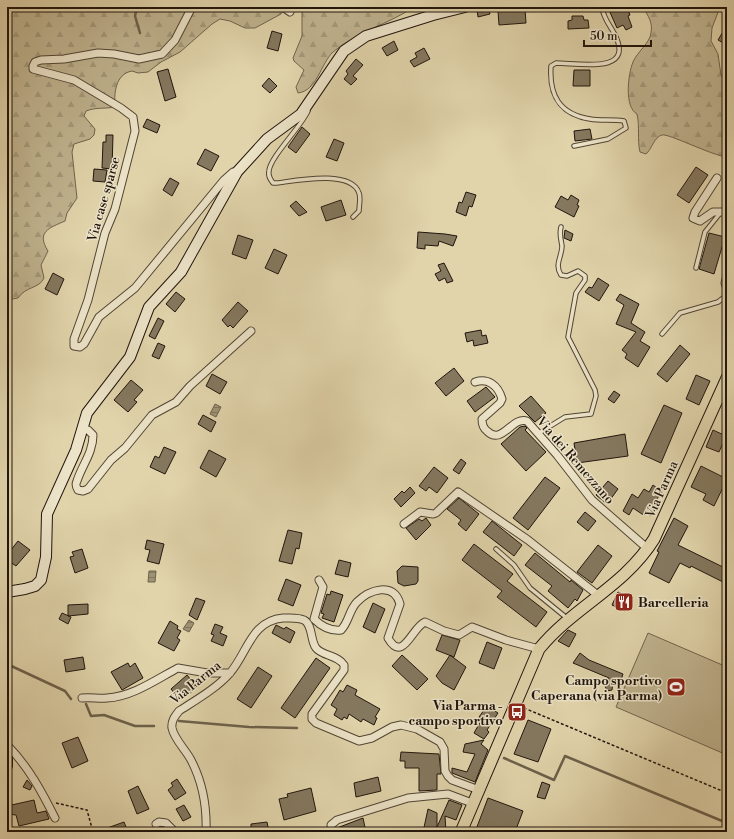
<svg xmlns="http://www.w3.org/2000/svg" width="734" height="839" font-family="'Libre Bodoni',serif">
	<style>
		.forest { fill: url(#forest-firs); stroke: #70644e }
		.green { fill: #c0b490; stroke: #70644e }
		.water { fill: url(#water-rules); stroke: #6c614b }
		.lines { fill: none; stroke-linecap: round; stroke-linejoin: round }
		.stream { stroke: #6c614b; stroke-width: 2.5 }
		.building { fill: #84785f; stroke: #20150d }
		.lane-casing { stroke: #504534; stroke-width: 5.5 }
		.street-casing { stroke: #504534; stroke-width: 9 }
		.secondary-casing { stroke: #20150d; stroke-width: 12 }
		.primary-casing { stroke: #20150d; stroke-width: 13 }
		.path { stroke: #20150d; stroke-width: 1.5; stroke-dasharray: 3 2; stroke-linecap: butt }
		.lane { stroke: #ece3c8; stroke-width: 3.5 }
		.street { stroke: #ece3c8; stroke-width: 7 }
		.secondary { stroke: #ece3c8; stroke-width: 10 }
		.primary { stroke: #e1d4ab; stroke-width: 11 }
		.labels { text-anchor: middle; stroke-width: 3; stroke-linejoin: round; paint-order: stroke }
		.street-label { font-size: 13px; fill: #20150d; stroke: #ece3c8 }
		.poi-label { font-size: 13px; font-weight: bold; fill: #20150d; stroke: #ece3c8; text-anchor: end }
	</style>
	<defs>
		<pattern id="forest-firs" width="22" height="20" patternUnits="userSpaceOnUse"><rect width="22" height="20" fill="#c0b490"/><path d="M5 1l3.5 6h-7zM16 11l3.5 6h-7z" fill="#a59a7b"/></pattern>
		<pattern id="water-rules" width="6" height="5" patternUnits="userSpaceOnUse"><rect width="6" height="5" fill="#9f9375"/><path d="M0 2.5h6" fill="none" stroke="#81775e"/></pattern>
	</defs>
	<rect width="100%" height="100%" fill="#e1d4ab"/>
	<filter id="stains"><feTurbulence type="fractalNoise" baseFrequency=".005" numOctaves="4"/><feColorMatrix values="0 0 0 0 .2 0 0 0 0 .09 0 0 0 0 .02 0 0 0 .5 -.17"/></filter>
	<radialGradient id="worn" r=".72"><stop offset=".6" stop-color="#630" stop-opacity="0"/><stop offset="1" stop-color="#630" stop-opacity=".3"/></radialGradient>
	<path class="forest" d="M7,7H285L281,14L255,28H245L230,21L220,19L212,24L180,52L161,62L148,72L138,73L132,71C115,74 114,94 115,107C105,109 96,107 86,111L84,116L95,129L94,135L90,139L74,144L72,152L77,198L67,213L65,221C49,228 36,232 48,251L41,265L44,278C39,289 26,286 18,298L7,300Z
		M302,7H414C389,24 356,32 333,52C321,63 317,91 298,93L296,87L304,70L294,61L293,58L302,36Z
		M643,7H720L712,28L711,41L718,54L721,75L727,77V157C713,156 668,133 662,135C654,137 652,149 646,154L640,152C637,139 640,127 637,114C624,107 628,74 633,62C637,52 650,43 651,33C653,22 648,16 643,7Z"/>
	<path class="green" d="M648,633L727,667V755L616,707Z"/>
	<path class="water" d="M215,404L221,407L216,417L210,414Z
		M149,571H156L155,582H148Z
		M189,620L194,623L189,632L183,629Z"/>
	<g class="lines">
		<path class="stream" d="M137,7L135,16L140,33
			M7,664L65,691L71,699
			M86,704L91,716L104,715L135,726H154
			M179,721L249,727L297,728
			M504,758L554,780L565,756L727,823"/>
	</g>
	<path class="building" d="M488,7L490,14L478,17L477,10Z
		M616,7H627L630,15L628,16L632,27L626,30L623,25L617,28L609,10Z
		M525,9L526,23L499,25L498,11Z
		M572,16H583L584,20H588L589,28L568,29V21L572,20Z
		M727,25V45L718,40Z
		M272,31L282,34L278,51L267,48Z
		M394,41L398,50L387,56L382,48Z
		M424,48L430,59L414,67L410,61L417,57L415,53Z
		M356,59L363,65L353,76L357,79L351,85L344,79L348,74L346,71Z
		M168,69L176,97L165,101L157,72Z
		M574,70H590V86H573Z
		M269,78L277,86L270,93L262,86Z
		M147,119L160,125L157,133L143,127Z
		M302,127L310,134L296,153L288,147Z
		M590,129L592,139L575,141L574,131Z
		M106,135H113L112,169L102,168L103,142H106Z
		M334,139L344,143L337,161L326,157Z
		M205,149L219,156L211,171L197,164Z
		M696,167L708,175L689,203L677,195Z
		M94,169L107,170L105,182L93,181Z
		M170,178L179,183L172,196L163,190Z
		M466,192L476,195L472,207L469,206L466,216L456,212L459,202L462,203Z
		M571,195L579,200L577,205L579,206L574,217L555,207L561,196L568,200Z
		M341,200L346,215L326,221L321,207Z
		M296,201L307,212L299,216L290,206Z
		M565,230L573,234L571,241L564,238Z
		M418,232L445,234L457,236L453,246L439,241L438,246L425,245V249L417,248Z
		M709,233L725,237L714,274L699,269Z
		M238,235L253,240L246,259L232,254Z
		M274,249L287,255L278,274L265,268Z
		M444,263L453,281L447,283L445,278L439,281L435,274L441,271L438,265Z
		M53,273L64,279L57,295L45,289Z
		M598,278L609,285L599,301L585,292L589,287L592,288Z
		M176,292L185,299L175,312L166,304Z
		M620,294L639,304L631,323L645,332L640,341L650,347L638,367L625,358L627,354L622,350L636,332L616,324L624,305L616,300Z
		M238,302L248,311L233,328L230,325L228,327L222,320Z
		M158,318L164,321L155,339L149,336Z
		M481,330L482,336L486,335L488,343L474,346L473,340L467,342L465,333Z
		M158,343L165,346L159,359L152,356Z
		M680,345L690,354L667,382L657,374Z
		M454,368L464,381L446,396L435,383Z
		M212,374L227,382L220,394L206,386Z
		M696,375L710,381L699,405L686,399Z
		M131,380L143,390L134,400L137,402L128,412L114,400Z
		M486,387L495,397L475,412L467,401Z
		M614,391L620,395L614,403L608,399Z
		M531,396L546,413L535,422L519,406Z
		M664,405L682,413L661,463L641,454Z
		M203,415L216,422L211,432L198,424Z
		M525,426L527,428L525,430L546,452L526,471L501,444L520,427Z
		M713,430L726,436L719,452L706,447Z
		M625,434L628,456L577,463L574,443Z
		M164,447L176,452L165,474L150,467L155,456L159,458Z
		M209,450L226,459L216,477L200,468Z
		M461,459L466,463L459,474L453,470Z
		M701,466L727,479L714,506L703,500L706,494L691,487Z
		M434,467L448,478L437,493L429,487L426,491L419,486Z
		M545,477L560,488L528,530L513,518Z
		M608,481L618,489L607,504L596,495Z
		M653,485L662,492L653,504L657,507L651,516L647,513L645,516L633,508L629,515L623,511L632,494L638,498L644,489L649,492Z
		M410,487L415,493L401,507L394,499L402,491L404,493Z
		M459,498L479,514L466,531L458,524L461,520L447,509Z
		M585,512L596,521L588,531L577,522Z
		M426,518L431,525L416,540L406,528L419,519L422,521Z
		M674,518L688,526L678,545L727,569V584L691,566L690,568L680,563L669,583L649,573L659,552L657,551Z
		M492,521L522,545L514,556L483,532Z
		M288,530L302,533L299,549L296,548L292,564L279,561Z
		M147,540L164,544L159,564L147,561L150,550L145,549Z
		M18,541L30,550L16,566L7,560V555Z
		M474,544L513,574L507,581L547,612L536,627L497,597L502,591L462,560Z
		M598,545L612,556L592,583L577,572Z
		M82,549L88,568L75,573L70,557L74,556L72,552Z
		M535,553L570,582L571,580L583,590L577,601L575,599L568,608L548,591L552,586L525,565Z
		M339,560L351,563L348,577L335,574Z
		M402,566L418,567V581L416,584L404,586L398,583L397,571Z
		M286,579L301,585L293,606L278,600Z
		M331,591L343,595L334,622L322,618L324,614L321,613L327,594L330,595Z
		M618,592L631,598L625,611L612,605Z
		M196,598L205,601L197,620L189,615Z
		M373,603L385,609L375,633L363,627Z
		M88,604V614L68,616V605Z
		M62,613L71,617L68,624L59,619Z
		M170,621L178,626L177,629L181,631L177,638L180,640L174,651L158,643Z
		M215,624L223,627L220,633L227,636L223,646L211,641L214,635L211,634Z
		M276,625L284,629L286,627L295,632L290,643L272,633Z
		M568,630L576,634L569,647L558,641Z
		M442,635L460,640L454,657L436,650Z
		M487,642L502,648L494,669L479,663Z
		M580,653L589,660L623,674L620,683L613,680L612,690L607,691L605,686L609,678L573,663Z
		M402,655L428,679L417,690L392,666Z
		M450,655L466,667L454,690L442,683L436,676Z
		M83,657L85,669L66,672L64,660Z
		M316,658L330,668L295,718L281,708Z
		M128,663L130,667L135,663L143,678L122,690L111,672Z
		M258,667L272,676L251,708L237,699Z
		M187,675L197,687L188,695L186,692L179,699L171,689Z
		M347,685L357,690L355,695L380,709L375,717L377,718L374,725L363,719L361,722L349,714L347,719L344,717L342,720L334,715L337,709L331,705L340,690L343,692Z
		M487,706L498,713L487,730L489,732L484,739L474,733L482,719L479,717Z
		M528,720L551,729L538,762L514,754Z
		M78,737L88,761L72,768L62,743Z
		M484,740L481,744L488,750L475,782L452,773V768L467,772L475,754L463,752L465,744Z
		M401,752L439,754L441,774H437V790L419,791V768H405V761H400Z
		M378,777L381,791L356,797L354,783Z
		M177,779L186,793L175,800L168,790L173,786L171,783Z
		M27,780L32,786L30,790L23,787Z
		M542,782L550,785L545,799L537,797Z
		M138,786L149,809L137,814L128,791Z
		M311,788L316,811L284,820L279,799L288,797L287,794Z
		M488,798L523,811L515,832H475Z
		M34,800L37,813L46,811L49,819L19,826L16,815L7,814V806Z
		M449,800L462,805L456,820L445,816L446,832H423L428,809L437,813V827Z
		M184,805L191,817L183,821L176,809Z
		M363,818L366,832H337V828Z
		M124,822L128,832H100L99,831Z
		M267,822L269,832H251V824Z"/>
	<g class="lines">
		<defs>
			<path id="lane" d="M308,111C301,127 270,157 269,171C268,176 270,179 273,183H277C294,181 351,169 359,193C361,198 359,206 359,211L353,217
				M574,146L608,139L626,128L624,121C612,119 601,121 590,119C559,114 549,95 551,66L556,63C578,63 635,75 615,35C610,25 603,18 602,7
				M696,268L705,232L721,212
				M662,334L680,313L718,302L727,295
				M539,433L565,417L591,414L596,396L595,390L568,337L576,293L585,280V276L578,271L567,276L561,275C554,264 562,257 562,246C561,239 559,234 561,227
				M496,549L514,565L530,588L568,619"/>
			<path id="street" d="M192,7L175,40L162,54L139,59L114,54L98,53L64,59L41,60L35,62L33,66V69L74,80L121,108L133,117L135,131L115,209L105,233L88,300L74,339V346L80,347L84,344L99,317L135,288L224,180L233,172H237
				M283,7L290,12
				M717,178L695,212L693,218L700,221L713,212H727
				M727,275L725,283L727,289
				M475,382C488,378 498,385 502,399L500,403L482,419C482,424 483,428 487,431C502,446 512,416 527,421L557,455L592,500L648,549
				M82,428L88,430L93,435C93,453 82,465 77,481C75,485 76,487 78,490L83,491L88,489L111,460L125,448L152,415L176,402L190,386L251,331
				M404,524L420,512L433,514L436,513L458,492L528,540L599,596
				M319,580L323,587L314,619C321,626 331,631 341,630C349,622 349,610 357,602C369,590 394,581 400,604L388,638C403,664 412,627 425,622L444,631L459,635L472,627L506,640L539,649
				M82,698C91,697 99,699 107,698C132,697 157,679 178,668L207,673H230
				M7,745C28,766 42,792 55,818
				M156,824L159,822L166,823L175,832
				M206,832C207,806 203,783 191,760C186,750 174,739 172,728C171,721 175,716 179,711C196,700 217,688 230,673C248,652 251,621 283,618C289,618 298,617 304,620C313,625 310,640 316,648C322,656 338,655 344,665V670L312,714V719L316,723L359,741L372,738L392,727L401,725L417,729L440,742L444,749L445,771L448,776L452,780L479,790
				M332,832L331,825L337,820L408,798L448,794L472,803"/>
			<path id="secondary" d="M7,592L25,589L35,586L41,580L46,557L47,514L76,450L87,413L130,357L149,307L181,272L237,172L267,139L301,114L344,51L366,36L433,15L465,7
				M7,756V766"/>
			<path id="primary" d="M461,832L539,649C573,607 624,587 654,539L727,378"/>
		</defs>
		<use href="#lane" class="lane-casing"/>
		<use href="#street" class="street-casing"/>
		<use href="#secondary" class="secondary-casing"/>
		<use href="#primary" class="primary-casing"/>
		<path class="path" d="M524,708L727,793
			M56,803L87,810L93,832"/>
		<use href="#lane" class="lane"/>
		<use href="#street" class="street"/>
		<use href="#secondary" class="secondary"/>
		<use href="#primary" class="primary"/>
	</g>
	<defs>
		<symbol id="restaurant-square" viewBox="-11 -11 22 22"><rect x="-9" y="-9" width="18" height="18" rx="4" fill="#8f2418" stroke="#ece3c8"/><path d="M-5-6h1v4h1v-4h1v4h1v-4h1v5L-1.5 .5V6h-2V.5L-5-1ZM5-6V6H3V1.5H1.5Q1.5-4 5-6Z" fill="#fff"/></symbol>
		<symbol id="stadium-square" viewBox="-11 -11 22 22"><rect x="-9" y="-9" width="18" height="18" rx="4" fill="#8f2418" stroke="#ece3c8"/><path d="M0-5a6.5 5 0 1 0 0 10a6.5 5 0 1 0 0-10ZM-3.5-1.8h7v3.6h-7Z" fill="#fff"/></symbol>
		<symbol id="bus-square" viewBox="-11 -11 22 22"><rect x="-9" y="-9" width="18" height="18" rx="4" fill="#8f2418" stroke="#ece3c8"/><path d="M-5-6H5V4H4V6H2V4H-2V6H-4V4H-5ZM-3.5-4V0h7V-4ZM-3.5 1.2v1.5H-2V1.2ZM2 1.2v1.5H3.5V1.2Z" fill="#fff"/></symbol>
	</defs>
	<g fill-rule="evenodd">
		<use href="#restaurant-square" x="613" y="591" width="22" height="22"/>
		<use href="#stadium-square" x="665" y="676" width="22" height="22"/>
		<use href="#bus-square" x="506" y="701" width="22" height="22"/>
	</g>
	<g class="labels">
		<g class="street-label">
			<text transform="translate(103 199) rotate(-74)" y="5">Via case sparse</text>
			<text transform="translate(576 460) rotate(49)" y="5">Via dei Remezzano</text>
			<text transform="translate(661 489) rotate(-66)" y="5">Via Parma</text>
			<text transform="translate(195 682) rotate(-39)" y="5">Via Parma</text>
		</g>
		<g class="poi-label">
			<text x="638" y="607" text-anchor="start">Barcelleria</text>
			<text x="662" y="685">Campo sportivo<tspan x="662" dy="15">Caperana (via Parma)</tspan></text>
			<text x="503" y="710">Via Parma -<tspan x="503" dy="15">campo sportivo</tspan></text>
		</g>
	</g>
	<rect width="734" height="839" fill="none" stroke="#e1d4ab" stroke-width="24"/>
	<rect x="8" y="8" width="718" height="823" fill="none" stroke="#20150d" stroke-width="2"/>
	<rect x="12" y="12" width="710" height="815" fill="none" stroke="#20150d"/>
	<path d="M584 40v6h67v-6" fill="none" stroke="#20150d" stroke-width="2"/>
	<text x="590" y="40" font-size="12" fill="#20150d" stroke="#ece3c8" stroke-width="3" paint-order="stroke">50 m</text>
	<rect width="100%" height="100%" filter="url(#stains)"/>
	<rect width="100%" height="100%" fill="url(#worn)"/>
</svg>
